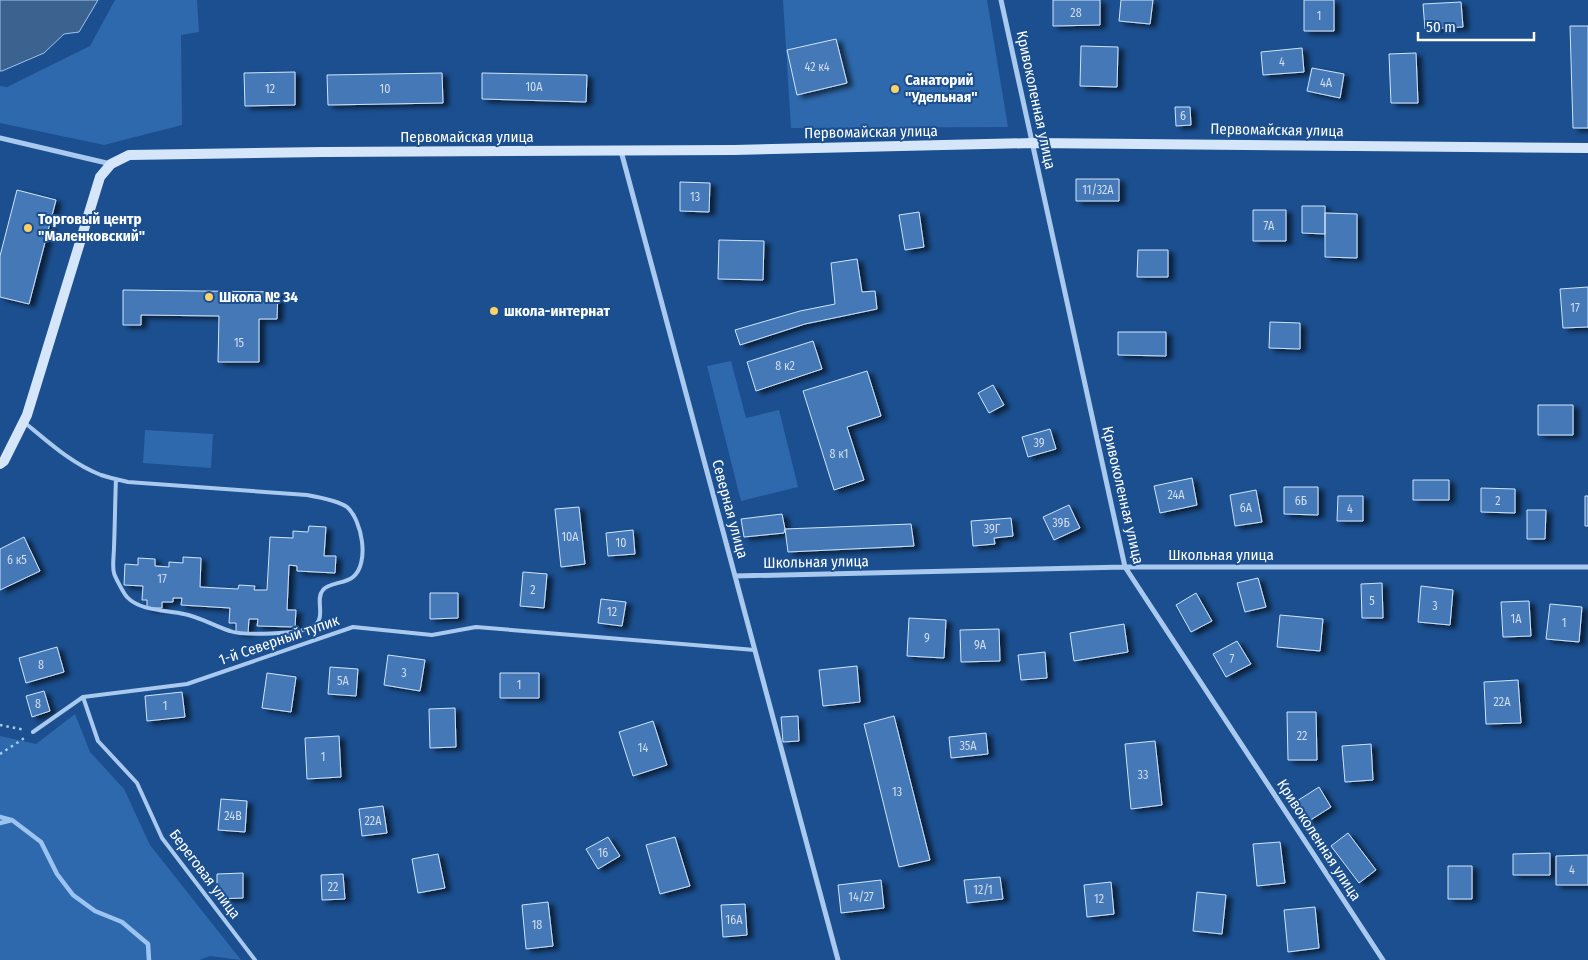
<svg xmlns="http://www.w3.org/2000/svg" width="1588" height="960" font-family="'Fira Sans Condensed',sans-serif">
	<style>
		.green { fill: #2e69ad }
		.water { fill: #3c6290; stroke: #9cc4f0 }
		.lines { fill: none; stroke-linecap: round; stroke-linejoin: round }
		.stream { stroke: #9cc4f0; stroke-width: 4.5 }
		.building { fill: #4478b7; stroke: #cfe3fa; filter: url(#shadow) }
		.path { stroke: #a9c9ee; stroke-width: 2.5; stroke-dasharray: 2.5 4; stroke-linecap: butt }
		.lane { stroke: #a9c9ee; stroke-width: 4 }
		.street { stroke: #a9c9ee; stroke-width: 5 }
		.secondary { stroke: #d6e6fa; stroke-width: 10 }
		.poi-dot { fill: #ffd166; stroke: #1b4f8f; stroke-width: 2 }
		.labels { text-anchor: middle; stroke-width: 4; stroke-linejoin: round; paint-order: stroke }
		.number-label { font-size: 12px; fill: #d0dded }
		.poi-label { font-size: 15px; font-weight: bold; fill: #fff; stroke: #1b4f8f; text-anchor: start }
		.street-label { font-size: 15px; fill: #fff; stroke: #1b4f8f }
	</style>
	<defs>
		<filter id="shadow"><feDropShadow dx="5.5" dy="3" stdDeviation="2.5" flood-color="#0009"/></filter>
	</defs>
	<rect width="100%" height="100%" fill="#1b4f8f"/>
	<path class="green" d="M115,0H197L199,32L181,35L182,125L104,145L0,123V86L7,87L90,46Z
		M783,0H987L1008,127L791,128Z
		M731,361L746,418L779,410L798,487L741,501L707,366Z
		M145,430L213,434L211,468L143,463Z
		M75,714L90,752L124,789L150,845L241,960L210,956L199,960H0V736L36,744Z"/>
	<path class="water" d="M0,0H98L79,32L64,34L44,53L2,71H0Z"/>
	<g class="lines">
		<path class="stream" d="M0,817L11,820
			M0,823L12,820L41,842L57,874L73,895L95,911L122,922L148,944L149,960"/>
	</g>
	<path class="building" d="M1053,0H1100V25L1053,26Z
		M1121,0H1153L1150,24L1119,21Z
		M1304,0H1334V31H1304Z
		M1461,2L1463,27L1425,29L1423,4Z
		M1570,26H1588V128H1573Z
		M836,39L847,83L797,95L787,50Z
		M1081,46L1118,47L1117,87L1080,86Z
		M1302,48L1304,72L1263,75L1261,52Z
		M1416,53L1418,103H1391L1389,54Z
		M1312,68L1344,74L1340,98L1307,91Z
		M295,72V105L245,106L244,73Z
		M442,73L443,103L328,105L327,75Z
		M482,73L587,75L586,102L482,99Z
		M1175,107H1190L1191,125L1176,126Z
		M1076,179H1119V201H1076Z
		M680,182L710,183L709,212L680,211Z
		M17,190L56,200L29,304L0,297V256Z
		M1302,206H1325V234L1302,233Z
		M1253,210H1286V241H1253Z
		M919,212L924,247L905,250L899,215Z
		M1325,213L1357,214V258L1325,257Z
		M719,240L764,241L763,280L718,279Z
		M1138,250H1168V277H1137Z
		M857,259L862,292L875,291L877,309L805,324L740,345L735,330L800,311L835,304L831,263Z
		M1588,287V327L1563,328L1560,289Z
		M123,290L278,292L277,319H259V362H218L219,316L141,315V325H123Z
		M1270,322L1300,323V349L1269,348Z
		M1118,332H1166V356L1118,355Z
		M813,341L822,369L756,391L747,362Z
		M867,371L881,416L847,427L864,480L834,490L803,391Z
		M993,385L1004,405L989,413L978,393Z
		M1538,405H1573V435H1538Z
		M1050,429L1056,449L1028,457L1022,437Z
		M1192,478L1197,505L1160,513L1154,486Z
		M1413,480H1449V500H1413Z
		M1284,487H1318V515L1284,514Z
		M1481,488L1515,489V513L1481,512Z
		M1256,490L1262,522L1235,526L1230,495Z
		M1338,496H1363V521H1337Z
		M1585,496H1588V526H1585Z
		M1069,505L1080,528L1054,540L1043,517Z
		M579,507L585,564L561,567L555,509Z
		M1527,510H1546L1545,539H1527Z
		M782,514L785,529L784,533L744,537L741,519Z
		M1011,518L1013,536L994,538L995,544L973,546L971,521Z
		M911,524L914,546L788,552L785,529Z
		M309,526L326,527L324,556H336L335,573L297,571V566L289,565L287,610H296L295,627L257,626L258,619H249L248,633L236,632V623H229L230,608L181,605L182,598H173V602H162V608H147V600H142L143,586L124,585L125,564L138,565V558L155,559V566L169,567V562L183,563V557L201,558L200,587L238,589L239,585L255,586L254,590H267L270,537L293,538V531L308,532Z
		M633,530L635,554L608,556L606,533Z
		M24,537L40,571L0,590V549Z
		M523,572L547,574L544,608L520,606Z
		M1258,578L1266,607L1245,612L1237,583Z
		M1382,583L1383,618H1362L1361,584Z
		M1421,586L1453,590L1450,625L1418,622Z
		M430,593H458V618L430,619Z
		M1196,593L1212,621L1191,632L1176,605Z
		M601,599L626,602L622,626L598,623Z
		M1529,601L1531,636L1503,637L1501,602Z
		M1550,604L1582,607L1579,642L1546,639Z
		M1280,615L1323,619L1320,651L1277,647Z
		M909,618L946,620L944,658L907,656Z
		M1124,624L1128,652L1074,661L1070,633Z
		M999,629L1000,661L961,662L960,630Z
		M1237,641L1251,664L1226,677L1213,654Z
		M57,647L64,672L26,683L19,658Z
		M1045,652L1047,678L1021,680L1018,655Z
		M388,655L425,660L420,691L384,685Z
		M857,666L860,702L823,706L819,670Z
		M330,667L358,669L356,696L328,694Z
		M267,673L296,677L291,712L262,708Z
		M500,673H539V698H500Z
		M1518,680L1521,723L1486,724L1484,682Z
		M44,691L50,711L32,717L26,696Z
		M182,692L185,717L147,721L145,696Z
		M455,708L456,747L430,748L429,709Z
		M1287,712H1316L1317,760H1288Z
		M798,716L799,741L783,742L781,717Z
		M894,716L930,860L899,867L864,724Z
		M653,721L667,765L633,776L619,732Z
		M986,733L988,754L951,758L949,737Z
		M339,736L341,777L307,779L305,738Z
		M1155,741L1162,805L1131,809L1125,744Z
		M1371,744L1373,780L1345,782L1342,746Z
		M1319,787L1331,807L1309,821L1297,801Z
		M221,799L247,801L245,832L218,830Z
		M383,806L387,833L362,836L359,809Z
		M1348,833L1376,870L1359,883L1331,846Z
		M608,837L620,856L598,869L586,849Z
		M675,837L690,886L660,894L646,845Z
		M1280,842L1285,883L1257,886L1253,844Z
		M1550,853V875H1513V854Z
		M438,854L445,888L418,893L412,859Z
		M1588,855V885H1556V856Z
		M1448,866H1472V899H1448Z
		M243,873V898L217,899V874Z
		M343,874L345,899L322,900L321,875Z
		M1000,877L1003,899L967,903L964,880Z
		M881,880L884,908L841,913L838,885Z
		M1111,882L1114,914L1087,917L1084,885Z
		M1197,892L1226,895L1222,934L1193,931Z
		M548,902L553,946L526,949L522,905Z
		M745,904L747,935L723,937L721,905Z
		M1315,907L1319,948L1288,952L1284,910Z"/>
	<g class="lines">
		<path class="path" d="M0,725L25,730
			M0,754L26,737"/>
		<path class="lane" d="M24,422C47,441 72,464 101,475C110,478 119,480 128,482L307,495C318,497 339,501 347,507C362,520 370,563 353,577C345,584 329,582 323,590C314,600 328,619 312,627C300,634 243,636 230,631C214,626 200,617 184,614C166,610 140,611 127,597C124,594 115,577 114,573C112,566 114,555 114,547C115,524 115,501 116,479
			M83,697L98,741L137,783L162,838L255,960
			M33,732L83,697L187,684L353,627L432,635L476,627L755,650"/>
		<path class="street" d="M1001,0L1125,567L1383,960
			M0,138L111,164
			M621,151L838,960
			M735,576L1125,567H1588"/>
		<path class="secondary" d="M0,464L4,461L27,415L100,177L111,164L129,155L323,152L734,150L1033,143L1588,148"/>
	</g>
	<g class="poi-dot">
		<circle cx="895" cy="89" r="5"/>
		<circle cx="28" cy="228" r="5"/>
		<circle cx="209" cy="297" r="5"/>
		<circle cx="494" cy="311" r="5"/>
	</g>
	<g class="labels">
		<g class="number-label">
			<text x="1076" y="17">28</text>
			<text x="1319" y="20">1</text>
			<text x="1282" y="66">4</text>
			<text x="817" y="71">42 к4</text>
			<text x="1326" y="87">4А</text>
			<text x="534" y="91">10А</text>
			<text x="270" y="93">12</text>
			<text x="385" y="93">10</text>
			<text x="1183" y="120">6</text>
			<text x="1098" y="194">11/32А</text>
			<text x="695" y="201">13</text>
			<text x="1269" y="230">7А</text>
			<text x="1575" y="312">17</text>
			<text x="239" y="347">15</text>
			<text x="785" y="370">8 к2</text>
			<text x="1039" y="447">39</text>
			<text x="839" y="458">8 к1</text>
			<text x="1176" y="499">24А</text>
			<text x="1301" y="505">6Б</text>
			<text x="1498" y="505">2</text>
			<text x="1246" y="512">6А</text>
			<text x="1350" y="513">4</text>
			<text x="1061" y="527">39Б</text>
			<text x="992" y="533">39Г</text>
			<text x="570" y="541">10А</text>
			<text x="621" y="547">10</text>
			<text x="17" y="564">6 к5</text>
			<text x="162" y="583">17</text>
			<text x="533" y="594">2</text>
			<text x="1372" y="605">5</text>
			<text x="1435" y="610">3</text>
			<text x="612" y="616">12</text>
			<text x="1516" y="623">1А</text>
			<text x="1564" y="627">1</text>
			<text x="927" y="642">9</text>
			<text x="980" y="649">9А</text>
			<text x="1232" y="663">7</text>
			<text x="41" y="669">8</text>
			<text x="404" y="677">3</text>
			<text x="343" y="685">5А</text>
			<text x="519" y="689">1</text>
			<text x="1502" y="706">22А</text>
			<text x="38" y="708">8</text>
			<text x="165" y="710">1</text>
			<text x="1302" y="740">22</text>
			<text x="968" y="750">35А</text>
			<text x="643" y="752">14</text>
			<text x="323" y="761">1</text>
			<text x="1143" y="779">33</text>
			<text x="897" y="796">13</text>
			<text x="233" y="820">24В</text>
			<text x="373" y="825">22А</text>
			<text x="603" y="857">16</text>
			<text x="1572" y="874">4</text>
			<text x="333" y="891">22</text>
			<text x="983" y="894">12/1</text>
			<text x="861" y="901">14/27</text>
			<text x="1099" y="903">12</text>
			<text x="734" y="924">16А</text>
			<text x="537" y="929">18</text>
		</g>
		<g class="poi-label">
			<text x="905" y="85">Санаторий<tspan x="905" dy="17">"Удельная"</tspan></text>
			<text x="38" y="224">Торговый центр<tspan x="38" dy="17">"Маленковский"</tspan></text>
			<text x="219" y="302">Школа № 34</text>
			<text x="504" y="316">школа-интернат</text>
		</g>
		<g class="street-label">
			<text transform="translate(1036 100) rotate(78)" y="5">Кривоколенная улица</text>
			<text transform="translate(1277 130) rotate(1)" y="5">Первомайская улица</text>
			<text transform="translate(871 132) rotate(-1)" y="5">Первомайская улица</text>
			<text x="467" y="142">Первомайская улица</text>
			<text transform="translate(1123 495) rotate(77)" y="5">Кривоколенная улица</text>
			<text transform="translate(730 509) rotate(75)" y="5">Северная улица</text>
			<text x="1221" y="560">Школьная улица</text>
			<text transform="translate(816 562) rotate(-1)" y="5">Школьная улица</text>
			<text transform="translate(279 640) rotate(-19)" y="5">1-й Северный тупик</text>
			<text transform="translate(1319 840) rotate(57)" y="5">Кривоколенная улица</text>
			<text transform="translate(205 874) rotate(53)" y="5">Береговая улица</text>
		</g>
	</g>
	<path d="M1418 32v8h116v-8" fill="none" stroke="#ffffff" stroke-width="2.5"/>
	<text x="1426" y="32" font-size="15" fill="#ffffff" stroke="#1b4f8f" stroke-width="4" paint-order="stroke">50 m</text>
</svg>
